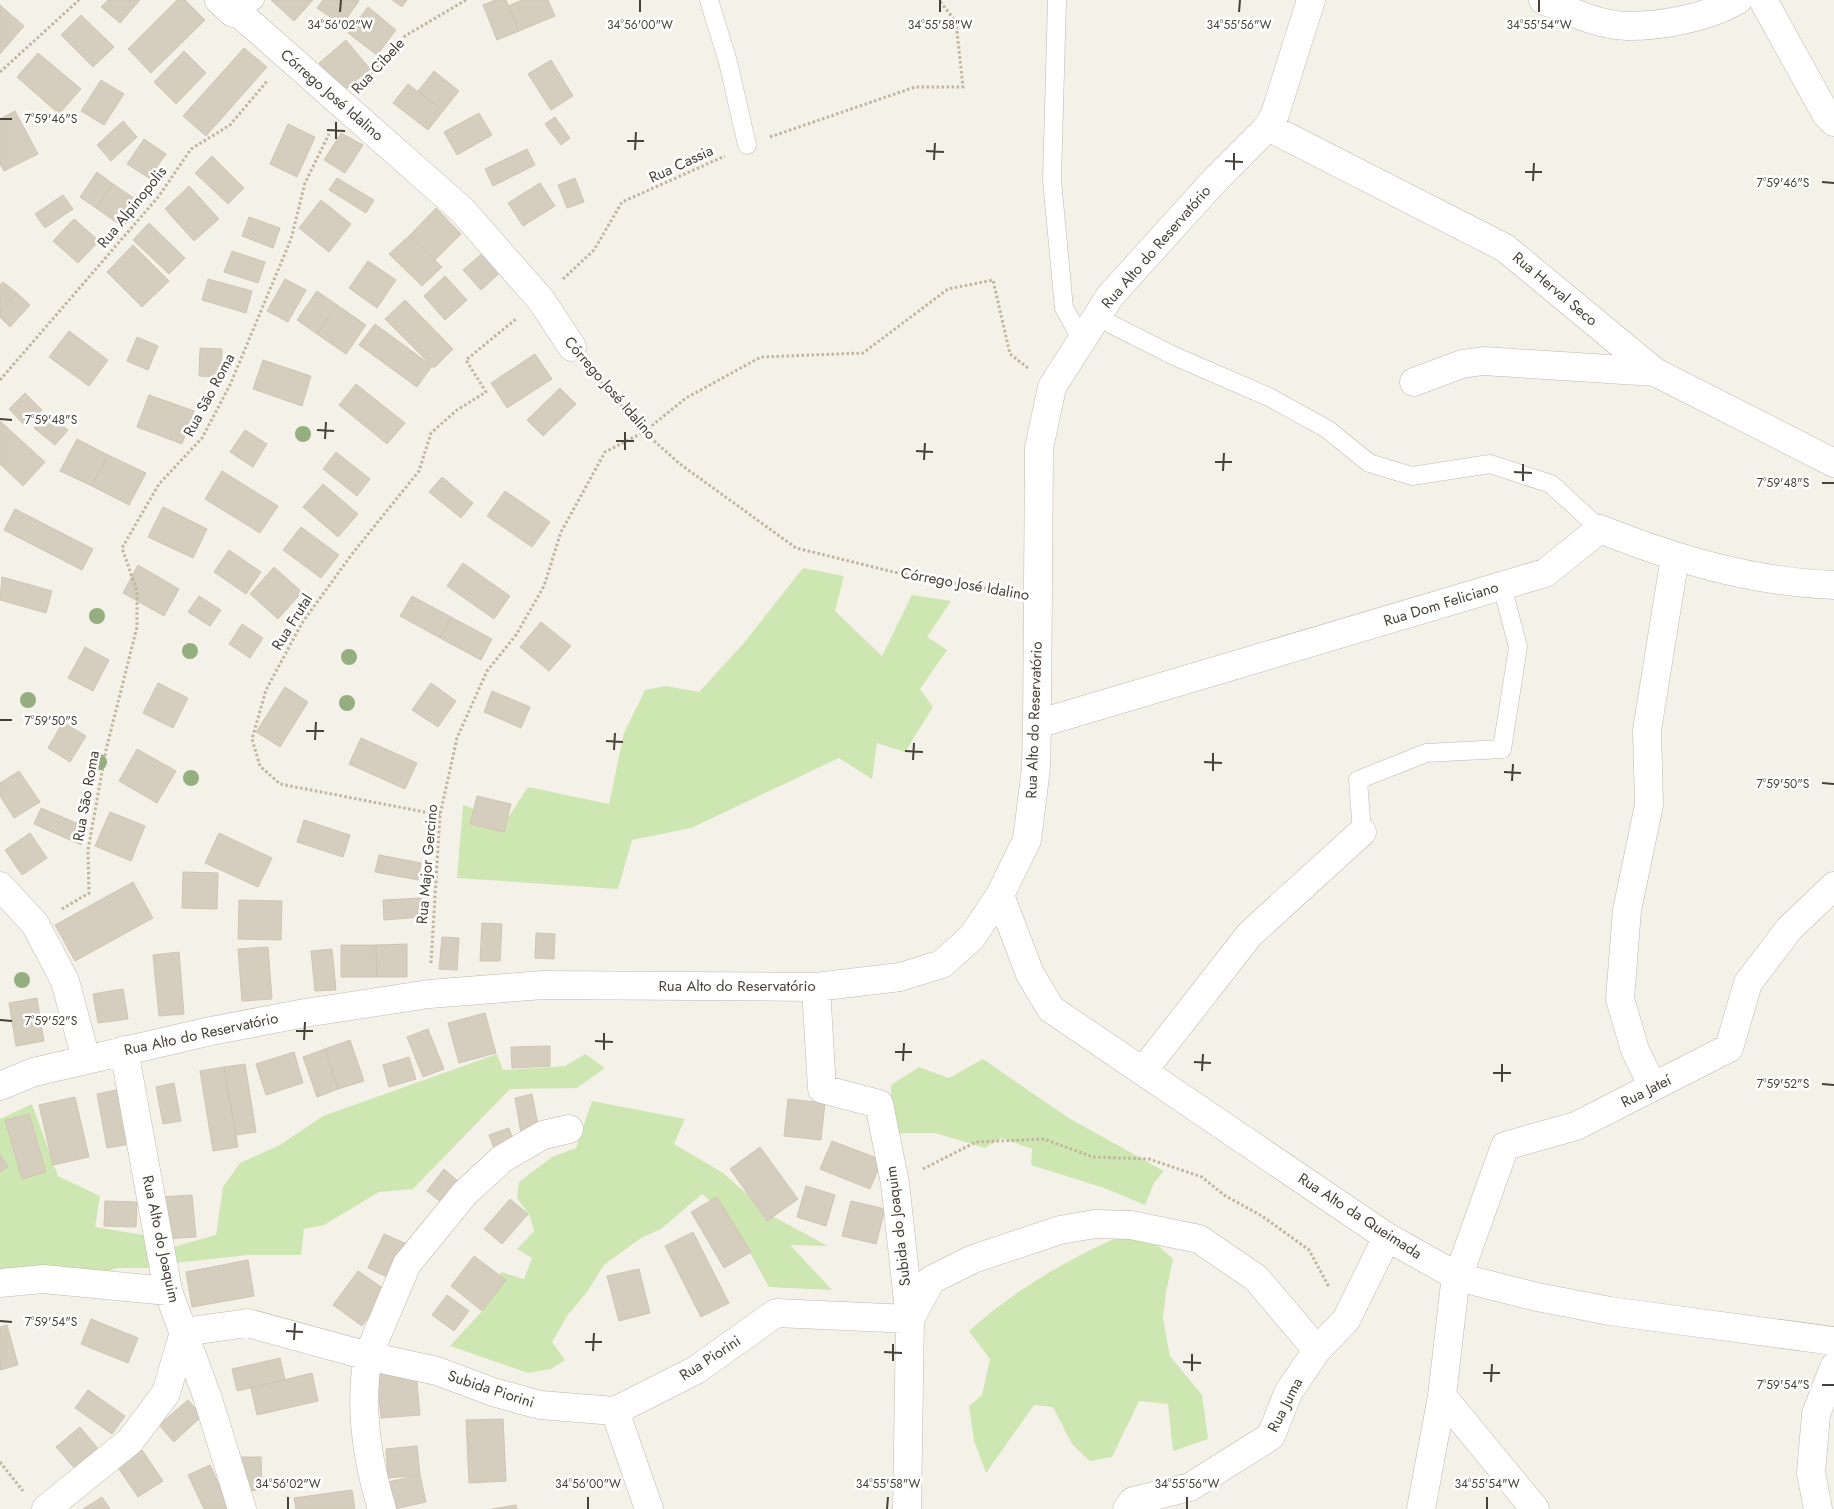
<svg xmlns="http://www.w3.org/2000/svg" width="1834" height="1509" font-family="Jost,sans-serif">
	<style>
		.green { fill: #cee7b2 }
		.building { fill: #d5cdbe; stroke: #d0c5b2 }
		.lines { fill: none; stroke-linecap: round; stroke-linejoin: round }
		.lane-casing { stroke: #bfb9ab; stroke-width: 19 }
		.street-casing { stroke: #bfb9ab; stroke-width: 29 }
		.path { stroke: #c1b59d; stroke-width: 3; stroke-dasharray: 2.5 2.5; stroke-linecap: butt }
		.lane { stroke: #fff; stroke-width: 18 }
		.street { stroke: #fff; stroke-width: 28 }
		.tree { fill: #94ae80 }
		.ticks { fill: none; stroke: #474237; stroke-width: 2 }
		.labels { text-anchor: middle; stroke-width: 5; stroke-linejoin: round; paint-order: stroke }
		.street-label { font-size: 15px; fill: #474237; stroke: #fff }
		.ticks-label { font-size: 12px; text-anchor: middle; fill: #474237; stroke: #fff; stroke-width: 5; stroke-linejoin: round; paint-order: stroke }
	</style>
	<rect width="100%" height="100%" fill="#f4f1e9"/>
	<path class="green" d="M803,568L844,576L835,611L882,656L912,595L951,601L927,637L947,650L920,689L933,707L905,752L877,743L872,779L839,758L691,828L632,840L618,889L457,878L463,805L489,814L509,816L528,787L609,804L624,733L645,690L666,686L699,692L743,644Z
		M497,1054L503,1070L565,1066L585,1054L605,1068L577,1088L510,1089L413,1189L379,1192L324,1225L304,1229L301,1255H248L175,1263L173,1247L216,1235L223,1187L240,1163L280,1145L323,1116Z
		M983,1059L1067,1117L1164,1171L1154,1183L1145,1205L1104,1188L1031,1165L1032,1149L1002,1138L985,1148L935,1133H892L891,1085L919,1067L949,1078Z
		M592,1101L685,1119L674,1144L723,1173L772,1216L828,1246L790,1245L832,1290L769,1287L731,1219L702,1194L661,1229L641,1238L604,1265L587,1292L567,1316L552,1342L565,1360L551,1369L528,1373L450,1346L482,1311L501,1272L524,1279L532,1258L517,1249L534,1231L530,1216L517,1198L519,1182L552,1157L576,1148Z
		M32,1104L58,1176L100,1196L95,1227L150,1236L153,1268H117L103,1273L0,1270V1119Z
		M1116,1238L1153,1241L1173,1259L1166,1292L1163,1318L1170,1356L1202,1395L1208,1439L1173,1451L1168,1404L1139,1401L1112,1457L1090,1461L1072,1444L1053,1407L1034,1405L986,1473L974,1441L969,1406L982,1395L990,1359L969,1331C1011,1293 1064,1261 1116,1238Z"/>
	<path class="building" d="M108,0H140L120,23L101,7Z
		M177,0H185L205,20L151,73L128,49Z
		M271,0H313L294,21Z
		M323,0H358L359,1L342,25L317,8Z
		M392,0H407L402,7Z
		M495,0H506L519,31L497,40L483,5Z
		M522,0H548L555,16L519,31L508,6Z
		M0,5L24,26L0,54Z
		M368,7L396,30L377,55L348,33Z
		M81,15L114,47L93,67L61,35Z
		M346,40L370,69L342,92L319,63Z
		M244,48L267,67L206,136L183,116Z
		M184,51L206,73L176,104L154,82Z
		M38,53L81,89L59,114L17,77Z
		M551,60L573,96L551,110L528,74Z
		M434,71L459,91L443,111L418,91Z
		M101,80L124,94L104,125L81,111Z
		M408,84L443,111L428,130L393,103Z
		M15,111L38,154L4,171L0,164V119Z
		M479,113L492,135L457,155L444,132Z
		M555,117L570,138L561,145L545,124Z
		M123,121L137,137L111,161L97,145Z
		M288,124L315,137L297,177L270,164Z
		M341,133L363,145L345,173L324,160Z
		M144,139L166,154L149,178L127,164Z
		M527,149L535,165L493,186L485,169Z
		M212,156L244,188L228,204L195,173Z
		M97,172L113,184L96,208L80,197Z
		M337,178L374,200L366,213L329,190Z
		M575,178L584,202L567,208L558,185Z
		M540,183L555,206L523,226L508,203Z
		M113,184L140,202L123,227L96,208Z
		M189,186L219,219L194,241L165,209Z
		M63,195L73,209L45,228L35,214Z
		M321,200L351,224L329,252L299,228Z
		M436,208L461,234L435,260L410,235Z
		M249,217L280,228L273,248L242,236Z
		M74,219L99,241L78,263L53,241Z
		M149,223L185,258L169,274L133,240Z
		M410,235L442,267L422,286L389,254Z
		M133,245L169,281L142,307L107,272Z
		M232,251L265,262L258,283L224,272Z
		M485,251L502,271L481,290L463,270Z
		M368,261L396,280L377,308L349,288Z
		M445,276L467,300L445,320L424,296Z
		M208,279L252,291L246,313L202,300Z
		M285,279L306,290L288,322L267,311Z
		M3,282L17,293L0,312V285Z
		M317,291L337,305L317,334L297,320Z
		M17,293L30,305L10,327L0,317V312Z
		M405,300L453,349L434,368L385,319Z
		M337,305L366,325L346,354L317,334Z
		M375,324L432,366L417,387L359,345Z
		M69,331L108,360L89,386L49,357Z
		M137,337L158,346L148,370L127,361Z
		M200,348L222,349L221,377L199,376Z
		M535,354L552,379L507,408L491,383Z
		M263,360L311,376L302,406L253,389Z
		M356,384L405,423L387,444L339,405Z
		M560,388L576,404L543,436L527,420Z
		M25,393L42,410L25,426L9,409Z
		M149,395L194,411L182,444L137,427Z
		M47,413L68,430L55,445L34,428Z
		M0,421L45,462L23,486L0,464Z
		M245,430L267,444L253,467L230,452Z
		M77,439L108,455L92,486L60,471Z
		M336,452L370,479L357,496L323,469Z
		M108,455L146,473L129,505L92,486Z
		M222,471L278,506L260,533L205,499Z
		M442,477L473,503L461,518L429,492Z
		M323,484L358,514L338,537L303,507Z
		M505,491L550,522L532,547L487,516Z
		M163,507L207,529L193,558L148,537Z
		M15,509L93,549L82,570L4,530Z
		M301,527L339,555L321,578L283,550Z
		M229,550L261,572L246,594L214,572Z
		M463,563L510,596L494,619L447,586Z
		M138,565L179,589L164,616L123,593Z
		M274,567L302,592L278,619L250,594Z
		M2,577L52,591L46,613L0,600Z
		M199,596L221,610L210,626L188,612Z
		M412,596L451,617L440,638L400,616Z
		M451,617L492,639L481,660L440,638Z
		M541,622L571,646L549,671L520,647Z
		M242,624L263,638L250,658L229,644Z
		M85,647L109,660L93,691L68,678Z
		M158,683L188,698L173,728L143,713Z
		M431,683L456,701L438,727L412,710Z
		M285,687L308,702L280,747L256,732Z
		M492,691L530,707L521,728L484,712Z
		M63,722L86,736L70,762L48,748Z
		M361,738L417,763L405,789L349,764Z
		M137,749L176,771L157,803L119,781Z
		M19,771L40,802L14,818L0,796V783Z
		M477,796L511,804L504,832L470,824Z
		M41,808L88,828L81,845L34,824Z
		M110,812L145,826L131,861L95,846Z
		M304,820L350,835L343,857L297,842Z
		M30,833L47,858L22,875L5,850Z
		M219,833L272,858L258,887L205,863Z
		M379,855L421,863L418,880L375,872Z
		M183,872L218,873L217,909L182,908Z
		M133,882L153,918L75,961L55,925Z
		M421,898L422,917L384,920L383,900Z
		M239,900L282,901L281,940L238,939Z
		M482,923L502,924L500,961H480Z
		M536,933L555,934L554,959L535,958Z
		M442,937L459,938L457,970L439,969Z
		M407,944V977H377L376,945Z
		M341,945H376L377,977H341Z
		M268,947L272,999L242,1001L238,949Z
		M332,949L336,990L315,991L311,951Z
		M179,952L184,1014L159,1016L153,955Z
		M123,989L128,1019L98,1023L93,994Z
		M37,998L44,1041L16,1046L9,1003Z
		M485,1013L496,1053L459,1063L448,1023Z
		M428,1029L444,1069L423,1077L407,1037Z
		M350,1040L364,1081L338,1089L325,1049Z
		M550,1046V1066L512,1068L511,1047Z
		M325,1049L338,1089L317,1097L303,1057Z
		M294,1052L303,1083L266,1095L256,1064Z
		M409,1057L416,1079L389,1087L383,1065Z
		M245,1064L256,1132L236,1135L224,1067Z
		M224,1067L238,1147L213,1151L200,1071Z
		M174,1083L181,1121L163,1124L156,1087Z
		M121,1089L131,1144L107,1148L97,1094Z
		M532,1094L539,1130L521,1133L515,1098Z
		M75,1097L89,1157L53,1165L39,1105Z
		M788,1099L825,1103L821,1140L784,1136Z
		M29,1114L46,1172L22,1179L5,1120Z
		M509,1128L516,1148L496,1154L489,1135Z
		M832,1141L882,1160L870,1189L820,1169Z
		M760,1147L798,1199L767,1221L730,1169Z
		M0,1155L8,1167L0,1172Z
		M444,1169L459,1182L442,1203L427,1191Z
		M806,1186L835,1195L826,1226L797,1217Z
		M192,1195L196,1237L163,1239L160,1197Z
		M717,1197L751,1252L724,1268L691,1212Z
		M510,1199L528,1214L502,1244L484,1229Z
		M105,1201L137,1202L136,1227L104,1226Z
		M851,1201L885,1209L876,1244L842,1236Z
		M693,1232L729,1303L701,1317L665,1246Z
		M384,1234L409,1245L393,1280L368,1268Z
		M474,1256L506,1280L482,1311L451,1286Z
		M248,1260L254,1296L192,1307L186,1272Z
		M639,1269L650,1313L619,1321L607,1276Z
		M358,1271L387,1291L362,1326L333,1305Z
		M447,1295L469,1311L454,1331L432,1315Z
		M91,1319L138,1338L128,1363L81,1344Z
		M7,1325L18,1365L0,1370V1327Z
		M280,1358L285,1380L237,1391L232,1369Z
		M416,1372L420,1415L381,1418L377,1374Z
		M312,1373L318,1401L257,1415L251,1388Z
		M88,1390L125,1416L112,1434L75,1408Z
		M188,1400L202,1416L174,1442L159,1425Z
		M503,1419L506,1481L469,1483L466,1420Z
		M80,1427L100,1451L76,1470L56,1447Z
		M417,1446L420,1475L388,1478L386,1449Z
		M142,1450L163,1481L138,1497L117,1466Z
		M239,1457H261L262,1490L240,1491Z
		M210,1465L229,1507L225,1509H204L188,1475Z
		M420,1475L426,1502L395,1509L383,1483Z
		M352,1490L355,1509H296L294,1498Z
		M102,1497L110,1509H83Z
		M516,1505L517,1509H492Z"/>
	<g class="lines">
		<defs>
			<path id="lane" d="M709,0L728,62L747,145
				M1057,0L1052,180L1064,308L1082,340
				M233,13L255,0
				M1097,317L1172,355L1271,398L1327,429L1369,463L1412,476L1490,464L1551,484L1600,529
				M1362,832L1358,780L1426,753L1502,749L1518,647L1502,586"/>
			<path id="street" d="M219,0L233,13L240,14L462,210L541,300L572,347
				M1543,0C1569,11 1598,25 1627,26C1663,26 1706,18 1738,0
				M1763,0L1826,114L1834,122
				M1268,127L1505,248L1655,372L1834,463
				M1414,382L1462,364L1483,361L1655,372
				M1037,724L1545,573L1600,529C1675,559 1752,582 1834,585
				M0,886L35,924L65,981L86,1059
				M1000,895L1030,974L1051,1009L1387,1237L1458,1277L1537,1297L1610,1311L1834,1341
				M816,987L822,1089L879,1104L895,1183L910,1319L907,1509
				M124,1050L168,1291L207,1396L242,1509
				M1143,1071L1250,934L1362,832
				M0,1086L34,1072L211,1031L305,1013L429,994L543,985L816,987L900,977L942,964L972,937L1000,895L1027,840L1036,768L1037,724L1039,448L1052,387L1110,296L1215,180L1268,127L1275,114L1311,0
				M1653,1087L1635,1050L1620,999L1627,910L1649,805L1647,730L1675,557
				M569,1129L543,1135L502,1159L465,1193L407,1264L368,1356L437,1371L493,1392L540,1405L615,1411
				M1456,1275L1442,1396L1535,1509
				M1458,1277L1505,1146L1576,1126L1729,1048L1748,983L1789,929L1834,886
				M0,1283L43,1279L168,1291
				M184,1332L248,1323L368,1356C359,1407 367,1460 382,1509
				M46,1509L130,1441L166,1393L184,1332
				M649,1509L615,1411L696,1370L776,1313L910,1319L931,1280L973,1259L1060,1230L1095,1224L1131,1225L1199,1239L1256,1278L1317,1350
				M1127,1509L1133,1501L1190,1487L1271,1436L1288,1393L1317,1350L1346,1320L1387,1237
				M1421,1509L1442,1396
				M1818,1509L1811,1473L1816,1414L1834,1367"/>
		</defs>
		<use href="#lane" class="lane-casing"/>
		<use href="#street" class="street-casing"/>
		<path class="path" d="M0,72L79,0
			M364,82L405,36L466,0
			M770,137L915,87H963L956,22L939,0
			M563,279L594,250L622,202L725,156
			M591,370L644,432L680,464L796,548L902,574L1007,592
			M0,380L159,196L191,149L230,125L268,80
			M440,815L280,784L260,766L252,739L266,690L302,623L352,554L419,471L431,433L457,410L486,392L466,360L516,319
			M62,909L89,893L88,850L106,750L137,627V591L122,548L159,484L202,438L230,385L291,239L305,183L329,134
			M431,963L440,815L457,738L487,671L516,635L544,586L561,532L605,452L644,432L686,398L761,357L863,353L948,289L993,280L1010,354L1028,368
			M923,1169L976,1142L1044,1139L1093,1157L1149,1159L1202,1177L1224,1195L1262,1216L1309,1250L1329,1287
			M0,1462L23,1491"/>
		<use href="#lane" class="lane"/>
		<use href="#street" class="street"/>
	</g>
	<g class="tree">
		<circle cx="303" cy="434" r="8"/>
		<circle cx="97" cy="616" r="8"/>
		<circle cx="190" cy="651" r="8"/>
		<circle cx="349" cy="657" r="8"/>
		<circle cx="28" cy="700" r="8"/>
		<circle cx="347" cy="703" r="8"/>
		<circle cx="99" cy="762" r="8"/>
		<circle cx="191" cy="778" r="8"/>
		<circle cx="22" cy="980" r="8"/>
	</g>
	<path class="ticks" d="M340,12L341,0M640,12V0M940,12V0M1239,12L1240,0M1539,12V0M0,119H12M327,130L345,131M336,139V122M627,141H644M635,150L636,132M926,151L944,152M934,160L935,143M1225,161L1243,162M1234,170V153M1525,172H1542M1533,181L1534,163M1822,182L1834,183M0,419L12,420M317,430L334,431M325,439L326,422M616,441H634M625,450V432M916,451L933,452M924,460L925,443M1215,462H1232M1223,471L1224,453M1514,472L1532,473M1523,481V464M1822,483H1834M0,720H12M306,731H324M315,740L316,722M606,741L623,742M614,750L615,733M905,751L923,752M913,760L914,743M1204,762L1222,763M1213,771V753M1504,772L1521,773M1512,781L1513,764M1822,783L1834,784M0,1020L12,1021M296,1031H313M304,1040L305,1022M595,1041L613,1042M604,1050V1033M895,1052H912M903,1061L904,1043M1194,1062L1211,1063M1202,1071L1203,1054M1493,1073H1511M1502,1082V1064M1822,1084L1834,1085M0,1321L12,1322M286,1331L303,1332M294,1340L295,1323M585,1342H602M593,1351L594,1333M884,1352L902,1353M893,1361V1344M1183,1362L1201,1363M1192,1371V1354M1483,1373H1500M1491,1382L1492,1364M1822,1385H1834M288,1509V1497M588,1509V1497M887,1509L888,1497M1187,1509V1497M1487,1509V1497"/>
	<g class="labels">
		<g class="street-label">
			<text transform="translate(378 66) rotate(-47)" y="5">Rua Cibele</text>
			<text transform="translate(332 95) rotate(41)" y="5">Córrego José Idalino</text>
			<text transform="translate(681 164) rotate(-25)" y="5">Rua Cassia</text>
			<text transform="translate(132 207) rotate(-51)" y="5">Rua Alpinopolis</text>
			<text transform="translate(1156 247) rotate(-49)" y="5">Rua Alto do Reservatório</text>
			<text transform="translate(1555 289) rotate(40)" y="5">Rua Herval Seco</text>
			<text transform="translate(610 388) rotate(49)" y="5">Córrego José Idalino</text>
			<text transform="translate(209 395) rotate(-62)" y="5">Rua São Roma</text>
			<text transform="translate(965 584) rotate(10)" y="5">Córrego José Idalino</text>
			<text transform="translate(1441 604) rotate(-17)" y="5">Rua Dom Feliciano</text>
			<text transform="translate(292 622) rotate(-58)" y="5">Rua Frutal</text>
			<text transform="translate(1034 720) rotate(-88)" y="5">Rua Alto do Reservatório</text>
			<text transform="translate(86 796) rotate(-80)" y="5">Rua São Roma</text>
			<text transform="translate(427 864) rotate(-85)" y="5">Rua Major Gercino</text>
			<text x="737" y="991">Rua Alto do Reservatório</text>
			<text transform="translate(201 1034) rotate(-12)" y="5">Rua Alto do Reservatório</text>
			<text transform="translate(1646 1091) rotate(-27)" y="5">Rua Jateí</text>
			<text transform="translate(1360 1216) rotate(33)" y="5">Rua Alto da Queimada</text>
			<text transform="translate(898 1226) rotate(-97)" y="5">Subida do Joaquim</text>
			<text transform="translate(161 1239) rotate(78)" y="5">Rua Alto do Joaquim</text>
			<text transform="translate(710 1358) rotate(-33)" y="5">Rua Piorini</text>
			<text transform="translate(491 1389) rotate(18)" y="5">Subida Piorini</text>
			<text transform="translate(1285 1405) rotate(-63)" y="5">Rua Juma</text>
		</g>
	</g>
	<g class="ticks-label">
		<text x="340" y="29">34°56'02"W</text>
		<text x="640" y="29">34°56'00"W</text>
		<text x="940" y="29">34°55'58"W</text>
		<text x="1239" y="29">34°55'56"W</text>
		<text x="1539" y="29">34°55'54"W</text>
		<text x="51" y="123">7°59'46"S</text>
		<text x="1783" y="187">7°59'46"S</text>
		<text x="51" y="424">7°59'48"S</text>
		<text x="1783" y="487">7°59'48"S</text>
		<text x="51" y="725">7°59'50"S</text>
		<text x="1783" y="788">7°59'50"S</text>
		<text x="51" y="1025">7°59'52"S</text>
		<text x="1783" y="1088">7°59'52"S</text>
		<text x="51" y="1326">7°59'54"S</text>
		<text x="1783" y="1389">7°59'54"S</text>
		<text x="288" y="1488">34°56'02"W</text>
		<text x="588" y="1488">34°56'00"W</text>
		<text x="888" y="1488">34°55'58"W</text>
		<text x="1187" y="1488">34°55'56"W</text>
		<text x="1487" y="1488">34°55'54"W</text>
	</g>
</svg>
